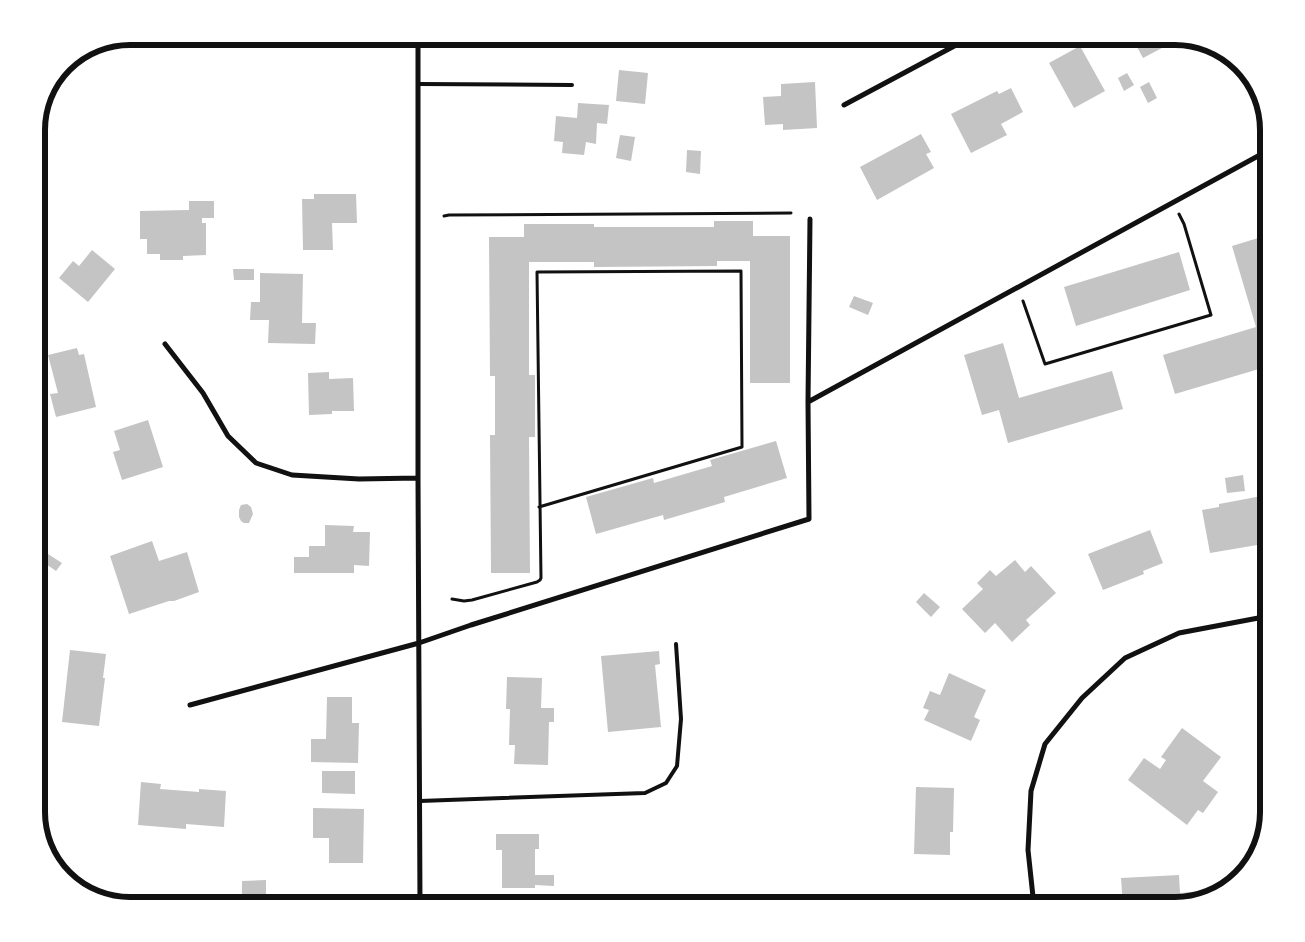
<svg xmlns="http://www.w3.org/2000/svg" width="1305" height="942" font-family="Raleway,sans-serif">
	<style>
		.building { fill: #c4c4c4 }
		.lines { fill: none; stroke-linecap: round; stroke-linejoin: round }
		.path { stroke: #111; stroke-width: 3 }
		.service { stroke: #111; stroke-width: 4 }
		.minor { stroke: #111; stroke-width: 5 }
		.rim { fill: none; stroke: #111; stroke-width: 6 }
	</style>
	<rect width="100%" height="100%" fill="#fff"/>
	<path class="building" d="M1131,36H1175L1181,38L1143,58Z
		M1080,46L1105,91L1074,108L1049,63Z
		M619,70L648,73L645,104L616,101Z
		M1127,73L1134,85L1124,91L1118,78Z
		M815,82L817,128L783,130V124L765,125L763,97L781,96V84Z
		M1149,82L1157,98L1148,103L1140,87Z
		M1011,88L1023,112L1001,124L1007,135L971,153L951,114L997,91L999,94Z
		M578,103L609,105L607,124L597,123L596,144L586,142L584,155L562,153L563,142L554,141L556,116L577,118Z
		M921,134L931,152L926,154L934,168L877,200L860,167Z
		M620,135L635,137L631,161L616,158Z
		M687,150L701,151L700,174L686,172Z
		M314,194H356L357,223H332L333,250H303L302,199H314Z
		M189,201H214V218H202V223H206V255L183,256V260H160V254H147V239H140V211L189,210Z
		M714,221H753V236H790V383H750V261H717V266L594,267V262H529V375H535V437H529L530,573H491L490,435H495V376H490L489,237H524V224H594V227H714Z
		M1268,235L1269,366L1175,394L1163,355L1256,327L1232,246Z
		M92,250L115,269L88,302L59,278L73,261L79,266Z
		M1179,252L1190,290L1076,326L1064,287Z
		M233,269H254V280H234Z
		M260,273L303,274L302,323H316L315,344L268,343L269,320H250L251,302H260Z
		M854,296L873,303L868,315L849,307Z
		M1003,343L1019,398L1112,371L1123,409L1008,443L999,410L982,415L964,355Z
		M77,348L79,355L84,354L96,407L56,417L50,394L58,393L48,355Z
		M329,372V379L353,378L354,411H332V414L309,415L308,373Z
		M148,420L163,467L122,480L113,452L120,450L114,431Z
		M776,441L787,478L724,497L725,502L664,520L663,515L596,534L586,497L653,478L654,483L712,466L710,460Z
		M1243,475L1245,491L1227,493L1225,478Z
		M1267,495L1269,506V543L1210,553L1202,510L1219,507V504Z
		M247,504L251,507L253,514L249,523H244L241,521L239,517V510L241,505Z
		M325,525L354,526L353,532H370L369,566L354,565V573H294V557H309V546H325Z
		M1150,530L1163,563L1143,571L1144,574L1103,590L1088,554Z
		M152,541L159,561L187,552L199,592L174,601H169L129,614L110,556Z
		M48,554L62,563L56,571L43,562Z
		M1015,560L1025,572L1031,566L1056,593L1026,620L1030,625L1012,642L995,623L985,633L962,609L983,589L977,583L990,570L996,576Z
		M924,593L940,607L931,617L916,602Z
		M70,650L106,654L103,678H105L99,726L62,722Z
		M659,651L660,664L655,665L661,727L608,732L601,656Z
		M949,673L986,690L974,717L980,720L971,741L924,720L929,710L923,708L930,691L940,695Z
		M507,677L542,678L541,708H554V722H549L548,765L514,764L515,745H509L510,709H506Z
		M327,697H352V723H359L358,763L311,762V739H326Z
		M1182,728L1221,757L1203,781L1218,792L1203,813L1198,810L1187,825L1128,780L1144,758L1160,769L1166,760L1161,757Z
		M322,771H355V794L322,793Z
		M141,782L161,784L160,789L199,792V789L226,791L224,827L186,824V829L138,825Z
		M916,787L954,788L953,832H950V855L914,854Z
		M313,808L364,809L363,863H329V838H313Z
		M496,834H539V849H535V875H554V886L535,885V888H502V850H496Z
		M1179,875L1180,893L1191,892L1197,900L1175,906H1123L1121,878Z
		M266,880V895H242V881Z"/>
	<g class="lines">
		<path class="path" d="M1264,168L1269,180
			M444,216L449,215L791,213
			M1023,301L1045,364L1211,315L1184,224L1179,214
			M452,599L464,601L472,600L537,582L540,580L541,578L537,272L741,271L742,447L539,507"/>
		<path class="service" d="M418,84L572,85
			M420,801L645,793L666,783L677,766L681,719L676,644"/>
		<path class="minor" d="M418,36V478L420,906
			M844,105L973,36
			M810,219L808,402L1269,150
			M165,344L203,393L228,436L256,463L292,475L359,479L418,478
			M190,705L419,643L471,625L809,519L808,402
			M1034,906L1028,850L1031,791L1045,744L1082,698L1125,658L1179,633L1269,616"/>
	</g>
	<path d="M0 0H1305V942H0ZM130 45H1175A85 85 0 0 1 1260 130V812A85 85 0 0 1 1175 897H130A85 85 0 0 1 45 812V130A85 85 0 0 1 130 45Z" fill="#fff" fill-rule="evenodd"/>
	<path class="rim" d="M130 45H1175A85 85 0 0 1 1260 130V812A85 85 0 0 1 1175 897H130A85 85 0 0 1 45 812V130A85 85 0 0 1 130 45Z"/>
</svg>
